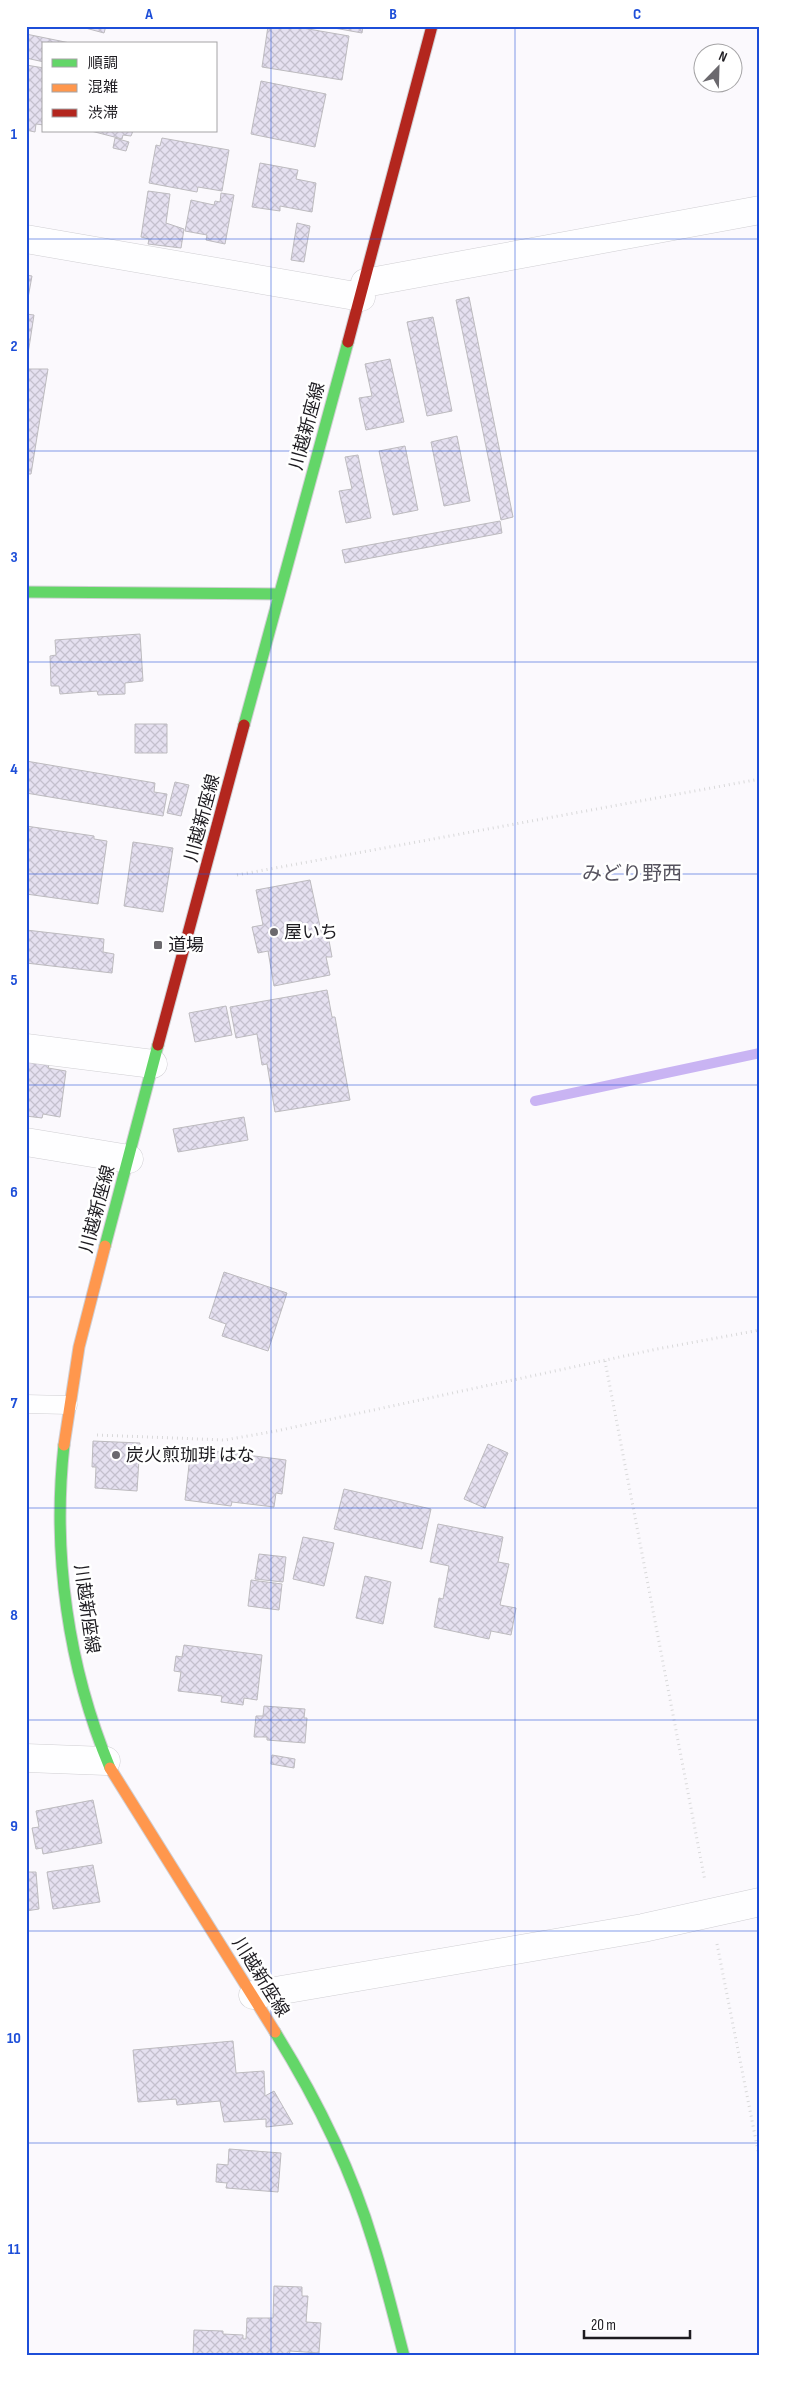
<svg xmlns="http://www.w3.org/2000/svg" width="786" height="2382" font-family="'Sofia Sans Condensed','Noto Sans JP',sans-serif">
	<style>
		.lines { fill: none; stroke-linecap: round; stroke-linejoin: round }
		.stream { stroke: #c9b4f3; stroke-width: 10 }
		.building { fill: url(#building-cross-hatch); stroke: #bdbbbf }
		.lane-casing { stroke: #d0cfd3; stroke-width: 19 }
		.street-casing { stroke: #d0cfd3; stroke-width: 29 }
		.fast-casing { stroke: #d0cfd3; stroke-width: 13 }
		.slow-casing { stroke: #d0cfd3; stroke-width: 13 }
		.jam-casing { stroke: #d0cfd3; stroke-width: 13 }
		.path { stroke: #d9d9da; stroke-width: 3; stroke-dasharray: 1 4; stroke-linecap: butt }
		.lane { stroke: #fefeff; stroke-width: 18 }
		.street { stroke: #fefeff; stroke-width: 28 }
		.fast { stroke: #63d668; stroke-width: 11 }
		.slow { stroke: #ff974d; stroke-width: 11 }
		.jam { stroke: #b3261e; stroke-width: 11 }
		.grid { fill: none; stroke: #1d4ed8; stroke-width: 1; stroke-opacity: 0.55 }
		.poi-dot { fill: #6b696e; stroke: #fff; stroke-width: 2 }
		.labels { text-anchor: middle; stroke-width: 5; stroke-linejoin: round; paint-order: stroke }
		.street-label { font-size: 18px; fill: #1e1c21; stroke: #fff }
		.poi-label { font-size: 18px; fill: #1e1c21; stroke: #fff; text-anchor: start }
		.quarter-label { font-size: 20px; fill: #56535f; stroke: #fff }
		.neatline { fill: none; stroke: #1d4ed8; stroke-width: 2 }
		.grid-label { font-size: 16px; text-anchor: middle; font-weight: bold; fill: #1d4ed8 }
	</style>
	<defs>
		<pattern id="building-cross-hatch" width="8" height="8" patternUnits="userSpaceOnUse" patternTransform="scale(1.25)"><rect width="8" height="8" fill="#e5e0f0"/><path d="M0 0l8 8M0 8l8-8" fill="none" stroke="#c4c0ce"/></pattern>
	</defs>
	<rect width="100%" height="100%" fill="#fbf9fd"/>
	<g class="lines">
		<path class="stream" d="M535,1101L760,1053"/>
	</g>
	<path class="building" d="M78,26H106L104,33Z
		M268,26H291L349,36L342,80L262,67Z
		M323,26H363L362,33Z
		M26,34L70,43L44,44V62L26,58Z
		M26,65L44,68V125L36,124L35,132L26,130Z
		M261,81L326,94L315,147L251,134Z
		M91,131H133L131,136L123,135L122,139Z
		M115,138L129,142L126,151L113,148Z
		M162,138L229,150L222,191L198,187L197,192L149,183L156,145L160,146Z
		M260,163L298,170L296,179L316,183L312,212L280,206V211L252,207Z
		M148,191L170,194L166,223L184,229L181,248L148,244L149,239L141,237Z
		M221,193L234,195L225,244L206,240L207,235L185,231L191,200L214,205L215,201L220,202Z
		M297,223L310,226L304,262L291,260Z
		M26,275L32,276L26,309Z
		M469,297L513,517L501,520L456,300Z
		M26,314L34,315L28,354L26,353Z
		M433,317L452,411L427,416L407,322Z
		M390,359L404,422L366,430L359,398L372,396L365,364Z
		M26,369H48L31,474H26Z
		M457,436L470,501L444,506L431,442Z
		M405,446L418,510L393,515L379,451Z
		M358,455L371,518L346,523L339,491L352,489L345,457Z
		M500,521L502,533L345,563L342,550Z
		M140,634L143,681L125,683V694L98,695L97,691L60,694L59,686H51L50,656L56,655L55,640Z
		M135,724H167V753H135Z
		M26,761L155,783L154,792L167,794L163,816L26,793Z
		M175,782L189,785L181,816L167,813Z
		M26,826L94,836V839L107,841L98,904L26,894Z
		M133,842L173,848L163,912L124,906Z
		M310,880L322,936L328,935L332,957H326L330,975L274,986L268,951L258,953L252,927L263,925L256,890Z
		M26,930L104,939L103,952L114,954L112,973L26,963Z
		M327,990L332,1017H335L350,1100L275,1112L267,1064L262,1065L257,1034L236,1038L230,1007Z
		M226,1006L232,1035L195,1042L189,1013Z
		M26,1062L49,1065L48,1068L66,1071L60,1117L43,1114L42,1118L26,1116Z
		M244,1117L248,1140L178,1152L173,1129Z
		M224,1272L287,1293L268,1351L222,1336L226,1324L209,1318Z
		M93,1441L140,1443L137,1491L95,1488L96,1467H92Z
		M488,1444L508,1453L485,1508L464,1499Z
		M191,1448L286,1460L282,1494L276,1493L274,1507L232,1502L231,1506L185,1500Z
		M344,1489L431,1509L422,1549L334,1529Z
		M438,1524L503,1537L498,1562L509,1564L500,1605L516,1608L511,1635L491,1631L489,1639L434,1627L439,1598L443,1599L449,1566L430,1562Z
		M303,1537L334,1543L324,1586L293,1579Z
		M259,1554L286,1557L283,1582L255,1579Z
		M365,1576L391,1582L383,1624L356,1618Z
		M251,1580L282,1584L279,1610L248,1606Z
		M184,1645L262,1655L257,1700L244,1698L243,1705L221,1702L222,1696L178,1691L181,1672L174,1671L176,1656L182,1657Z
		M264,1706L305,1709L304,1718H307L305,1743L267,1740V1737H254L256,1716H263Z
		M272,1755L295,1759L294,1768L271,1764Z
		M93,1800L102,1843L43,1854L42,1848L36,1849L32,1828L39,1827L36,1811Z
		M93,1865L100,1902L53,1909L47,1872Z
		M26,1872H36L39,1909L26,1911Z
		M233,2041L236,2073L264,2071L265,2096L274,2091L293,2124L266,2127V2119L224,2122L220,2101L177,2105L176,2099L138,2102L133,2050Z
		M229,2149L281,2153L278,2192L226,2188L227,2183L216,2182L217,2164L228,2165Z
		M274,2286L302,2287V2296H308L306,2322L321,2323L319,2353L290,2351L289,2356H193L194,2330L223,2331V2334L243,2335V2339H246L247,2318H273Z"/>
	<g class="lines">
		<defs>
			<path id="lane" d="M26,1404L68,1405"/>
			<path id="street" d="M26,239L361,297
				M365,283L760,210
				M26,1048L153,1064
				M26,1142L129,1159
				M26,1758L106,1761
				M253,1995L643,1928L760,1902"/>
			<path id="fast" d="M26,592L279,594
				M244,725L348,342
				M105,1246L158,1045
				M64,1445C52,1554 68,1667 110,1768
				M275,2032C316,2098 351,2168 373,2242C385,2280 394,2318 404,2356"/>
			<path id="slow" d="M64,1445L79,1347L105,1246
				M110,1768L275,2032"/>
			<path id="jam" d="M348,342L432,26
				M158,1045L244,725"/>
		</defs>
		<use href="#lane" class="lane-casing"/>
		<use href="#street" class="street-casing"/>
		<use href="#fast" class="fast-casing"/>
		<use href="#slow" class="slow-casing"/>
		<use href="#jam" class="jam-casing"/>
		<path class="path" d="M237,875L760,779
			M605,1361L705,1881
			M97,1435L225,1440L276,1431L657,1349L760,1330
			M717,1944L760,2161"/>
		<use href="#lane" class="lane"/>
		<use href="#street" class="street"/>
		<use href="#fast" class="fast"/>
		<use href="#slow" class="slow"/>
		<use href="#jam" class="jam"/>
	</g>
	<path class="grid" d="M271,26V2356M515,26V2356M26,239H760M26,451H760M26,662H760M26,874H760M26,1085H760M26,1297H760M26,1508H760M26,1720H760M26,1931H760M26,2143H760"/>
	<g class="poi-dot">
		<circle cx="274" cy="932" r="5"/>
		<rect x="153" y="940" width="10" height="10" rx="2.5"/>
		<circle cx="116" cy="1455" r="5"/>
	</g>
	<g class="labels">
		<g class="street-label">
			<text transform="translate(307 426) rotate(-75)" y="6">川越新座線</text>
			<text transform="translate(202 818) rotate(-75)" y="6">川越新座線</text>
			<text transform="translate(97 1209) rotate(-75)" y="6">川越新座線</text>
			<text transform="translate(87 1609) rotate(82)" y="6">川越新座線</text>
			<text transform="translate(261 1977) rotate(58)" y="6">川越新座線</text>
		</g>
		<g class="poi-label">
			<text x="284" y="938">屋いち</text>
			<text x="168" y="951">道場</text>
			<text x="126" y="1461">炭火煎珈琲 はな</text>
		</g>
		<g class="quarter-label">
			<text x="632" y="880">みどり野西</text>
		</g>
	</g>
	<rect width="786" height="2382" fill="none" stroke="#ffffff" stroke-width="55"/>
	<rect x="42" y="42" width="175" height="90" fill="#ffffff" stroke="#a5a4a6"/>
	<rect x="52" y="59" width="25" height="8" fill="#63d668" stroke="#a5a4a6"/>
	<text x="88" y="68" font-size="15" fill="#1e1c21">順調</text>
	<rect x="52" y="84" width="25" height="8" fill="#ff974d" stroke="#a5a4a6"/>
	<text x="88" y="92" font-size="15" fill="#1e1c21">混雑</text>
	<rect x="52" y="109" width="25" height="8" fill="#b3261e" stroke="#a5a4a6"/>
	<text x="88" y="118" font-size="15" fill="#1e1c21">渋滞</text>
	<g transform="translate(718 68) rotate(23)"><circle r="24" fill="#ffffff" stroke="#a5a4a6"/>
	<path d="M0-4L9 19L0 12L-9 19Z" fill="#6b696e"/>
	<text y="-8" font-size="14" font-weight="bold" text-anchor="middle" fill="#1e1c21">N</text>
	</g>
	<path d="M584 2330v8h106v-8" fill="none" stroke="#1e1c21" stroke-width="2.5"/>
	<text x="591" y="2330" font-size="15" fill="#1e1c21" stroke="#ffffff" stroke-width="4" paint-order="stroke">20 m</text>
	<rect x="28" y="28" width="730" height="2326" class="neatline"/>
	<g class="grid-label">
		<text x="149" y="19">A</text>
		<text x="393" y="19">B</text>
		<text x="637" y="19">C</text>
		<text x="14" y="139">1</text>
		<text x="14" y="351">2</text>
		<text x="14" y="562">3</text>
		<text x="14" y="774">4</text>
		<text x="14" y="985">5</text>
		<text x="14" y="1197">6</text>
		<text x="14" y="1408">7</text>
		<text x="14" y="1620">8</text>
		<text x="14" y="1831">9</text>
		<text x="14" y="2043">10</text>
		<text x="14" y="2254">11</text>
	</g>
</svg>
